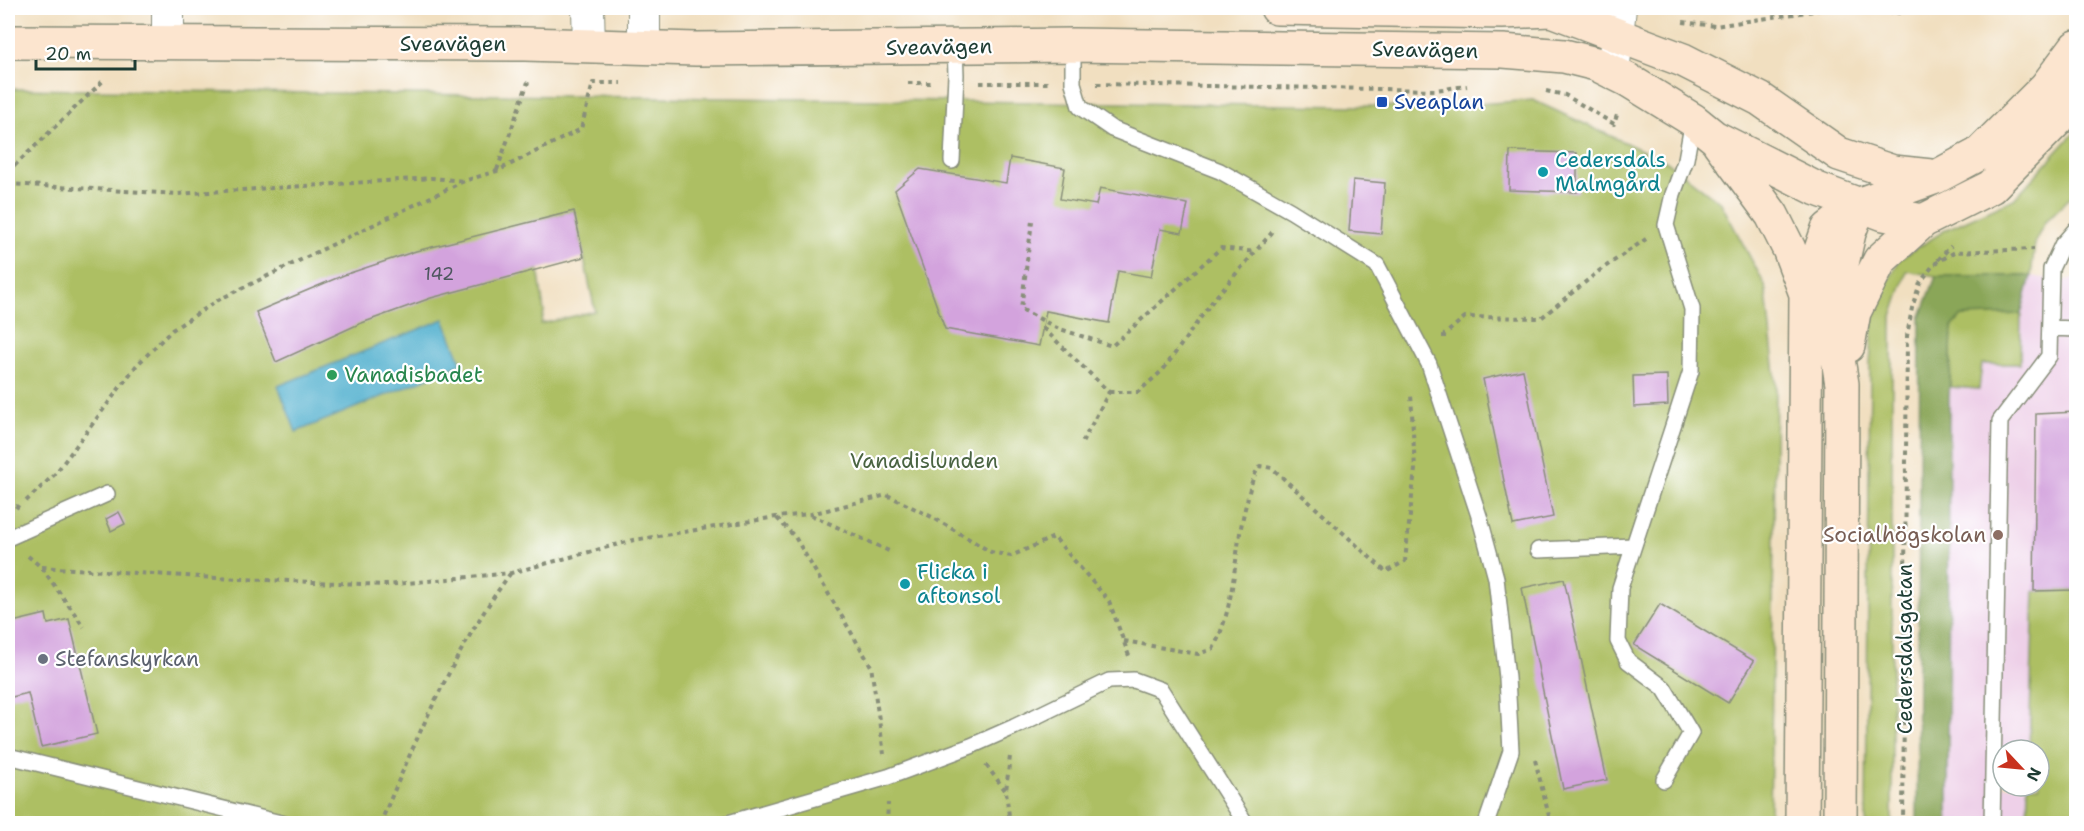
<svg xmlns="http://www.w3.org/2000/svg" width="2084" height="831" font-family="'Shantell Sans',sans-serif">
	<style>
		.built { fill: #eed0e8; fill-rule: evenodd }
		.green { fill: #adbf63; stroke: #667e4c; stroke-width: 1.5; fill-rule: evenodd }
		.forest { fill: #8aa659; stroke: #547246; stroke-width: 1.5 }
		.water { fill: #4eaecd; stroke: #367680; stroke-width: 1.5 }
		.building { fill: #d3a3dd }
		.lines { fill: none; stroke-linecap: round; stroke-linejoin: round }
		.lane-casing { stroke: #888e7a; stroke-width: 18 }
		.street-casing { stroke: #888e7a; stroke-width: 34 }
		.secondary-casing { stroke: #888e7a; stroke-width: 36 }
		.path { stroke: #888e7a; stroke-width: 4; stroke-dasharray: 4.5 4.5; stroke-linecap: butt }
		.lane { stroke: #fff; stroke-width: 15 }
		.street { stroke: #fff; stroke-width: 32 }
		.secondary { stroke: #fce5cf; stroke-width: 33 }
		.transit-dot { fill: #1a4fb4; stroke: #fff; stroke-width: 2 }
		.culture-dot { fill: #0f9aa8; stroke: #fff; stroke-width: 2 }
		.leisure-dot { fill: #2e9e5b; stroke: #fff; stroke-width: 2 }
		.education-dot { fill: #8d6e63; stroke: #fff; stroke-width: 2 }
		.worship-dot { fill: #6b7280; stroke: #fff; stroke-width: 2 }
		.labels { text-anchor: middle; stroke-width: 4.5; stroke-linejoin: round; paint-order: stroke }
		.number-label { font-size: 18px; fill: #4c565e }
		.street-label { font-size: 21px; fill: #1f3d34; stroke: #fff }
		.transit-label { font-size: 21px; fill: #164399; stroke: #fff; text-anchor: start }
		.culture-label { font-size: 21px; fill: #0d838f; stroke: #fff; text-anchor: start }
		.leisure-label { font-size: 21px; fill: #27864d; stroke: #fff; text-anchor: start }
		.park-label { font-size: 21px; fill: #4a6442; stroke: #fff }
		.education-label { font-size: 21px; fill: #785e54; stroke: #fff; text-anchor: end }
		.worship-label { font-size: 21px; fill: #5b616d; stroke: #fff; text-anchor: start }
	</style>
	<rect width="100%" height="100%" fill="#fff"/>
	<filter id="ink" filterUnits="userSpaceOnUse"><feTurbulence type="fractalNoise" baseFrequency=".0167" numOctaves="2"/><feDisplacementMap in="SourceGraphic" scale="12" xChannelSelector="R" yChannelSelector="G"/><feConvolveMatrix kernelMatrix="1 2 1 2 8 2 1 2 1" color-interpolation-filters="sRGB"/></filter>
	<filter id="wash" filterUnits="userSpaceOnUse"><feTurbulence type="fractalNoise" baseFrequency=".008" numOctaves="4" result="noise"/><feDisplacementMap in="SourceGraphic" scale="24" xChannelSelector="R" yChannelSelector="G"/><feGaussianBlur stdDeviation="1.35" result="paint"/><feColorMatrix in="noise" values="0 0 0 0 0 0 0 0 0 0 0 0 0 0 0 0 0 1.4 0 .05"/><feComposite in="paint" operator="in"/></filter>
	<g filter="url(#wash)">
		<rect width="100%" height="100%" fill="#f1dfc0"/>
		<path class="built" d="M1936,276H2031L2063,281L2076,278V823L1917,824L1920,319ZM2003,750H2039V786H2003Z"/>
		<path class="green" d="M8,89L1437,107L1533,100L1667,162L1721,203L1765,285L1776,383L1770,823H8ZM574,211L595,311L541,324L544,312L532,222Z
			M2076,131V192L2045,222L2035,242L2031,276H1936L1907,271L1892,317V823L1866,824L1870,363L1874,308L1900,259L1947,229L2014,199Z
			M1988,314H2021L2020,364H1982L1979,389L1950,387L1952,327L1962,316Z
			M2076,590V823L2027,824L2028,786H2039V750H2029L2034,591Z"/>
		<path class="forest" d="M1936,276H2031L2021,314L1962,316L1952,327L1949,399L1948,823L1917,824L1920,319Z"/>
		<path class="water" d="M444,319L462,364L296,432L278,386Z"/>
		<g id="blocks">
			<path class="building" d="M1510,151L1577,153V192L1509,190Z
				M1010,158L1065,168L1060,199L1096,205L1100,188L1188,204L1182,233L1160,229L1151,277L1118,271L1109,323L1046,311L1039,346L945,329L895,190L920,169L1006,183Z
				M1353,180L1385,183L1381,234L1349,231Z
				M574,211L584,257L431,298L359,324L276,362L256,312L344,275L416,251Z
				M1523,370L1553,517L1513,525L1483,379Z
				M1667,375L1668,405L1634,407L1633,376Z
				M2076,412V590L2034,591L2036,414Z
				M119,512L125,524L111,531L106,519Z
				M1564,579L1607,780L1563,789L1522,588Z
				M1660,604L1754,661L1728,703L1634,645Z
				M46,614L48,624L69,619L97,734L41,747L28,693L8,698V623Z"/>
		</g>
	</g>
	<g filter="url(#ink)">
		<use href="#blocks" fill-opacity="0" stroke="#888e7a" stroke-width="1.5"/>
		<g class="lines">
			<defs>
				<path id="lane" d="M1073,45V83L1080,107L1112,129L1220,171L1291,211L1377,265L1429,364L1480,519L1496,578L1507,678L1511,751L1486,824
					M952,161L956,75L955,47
					M2050,328L2076,329
					M8,538L107,494
					M1538,550L1633,546
					M8,756L285,824
					M1664,780L1691,733L1664,688L1628,661L1618,641L1620,588L1691,371L1692,309L1666,225L1673,194L1686,159L1693,120
					M725,824L888,777L971,746L1014,727L1109,681L1134,680L1161,690L1246,824
					M1992,824L2000,421L2049,356L2051,269L2062,245L2076,229"/>
				<path id="street" d="M588,8L589,46
					M168,43V8
					M644,47V8
					M1613,73L1620,8"/>
				<path id="secondary" d="M1277,8L1502,12L1551,10L1683,60L1760,99L1839,154L1893,172L1931,176
					M8,42L525,44L696,49L1073,45L1503,51L1564,56L1596,64L1628,80L1693,120L1714,137L1817,189L1884,214L1923,221
					M1719,143L1772,215L1789,249L1806,294
					M1848,346L1854,312L1880,260L1923,221L1991,187L2066,111L2076,97
					M1802,824L1806,294L1828,229L1860,204L1936,177L1979,154L2046,87L2076,47
					M1840,824L1842,384L1832,322L1839,277L1849,233L1858,209"/>
			</defs>
			<use href="#lane" class="lane-casing"/>
			<use href="#street" class="street-casing"/>
			<use href="#secondary" class="secondary-casing"/>
			<path class="path" d="M1852,8L1900,13
				M1683,22L1715,26L1833,8
				M908,83H933
				M980,83H1050
				M1097,84L1435,90L1467,86
				M1546,91L1565,95L1614,124L1618,112
				M497,170L528,82
				M8,172L104,80
				M8,184L177,194L432,178L464,181
				M1032,221L1021,309L1057,328L1112,346L1221,248L1256,252
				M1938,260L1951,246
				M1043,328L1109,392L1082,443
				M1444,338V335L1465,317L1541,318L1599,271L1646,239
				M1109,392H1138L1163,370L1214,299L1275,229
				M8,500L19,508
				M26,501L55,474L136,366L172,330L220,299L464,181L497,171L581,129L593,83H621
				M811,515L889,551
				M777,518L795,537L871,666L884,754
				M28,556L41,567L217,578L386,585L511,573L634,540L776,517L811,514L887,495L932,517L991,552L1011,556L1054,537L1109,601L1129,656
				M42,568L84,627
				M1124,641L1198,654L1213,649C1237,604 1233,550 1247,501C1250,488 1252,477 1260,466L1272,468L1386,572L1405,561L1415,469L1411,394
				M1535,760L1551,824
				M986,765L1005,790
				M380,824C417,737 454,650 510,574
				M887,824L888,803
				M1010,824L1006,791L1010,756
				M1903,824L1907,336L1912,308L1920,283L1934,264L1955,252L2034,249"/>
			<use href="#lane" class="lane"/>
			<use href="#street" class="street"/>
			<use href="#secondary" class="secondary"/>
		</g>
	</g>
	<rect class="transit-dot" x="1376" y="96" width="12" height="12" rx="3"/>
	<g class="culture-dot">
		<circle cx="1543" cy="172" r="6"/>
		<circle cx="905" cy="584" r="6"/>
	</g>
	<circle class="leisure-dot" cx="332" cy="375" r="6"/>
	<circle class="education-dot" cx="1998" cy="535" r="6"/>
	<circle class="worship-dot" cx="43" cy="659" r="6"/>
	<g class="labels">
		<g class="number-label">
			<text x="439" y="280">142</text>
		</g>
		<g class="street-label">
			<text x="453" y="51">Sveavägen</text>
			<text transform="translate(939 47) rotate(-1)" y="7">Sveavägen</text>
			<text transform="translate(1425 50) rotate(1)" y="7">Sveavägen</text>
			<text transform="translate(1905 649) rotate(-90)" y="7">Cedersdalsgatan</text>
		</g>
		<g class="transit-label">
			<text x="1394" y="109">Sveaplan</text>
		</g>
		<g class="culture-label">
			<text x="1555" y="167">Cedersdals<tspan x="1555" dy="24">Malmgård</tspan></text>
			<text x="917" y="579">Flicka i<tspan x="917" dy="24">aftonsol</tspan></text>
		</g>
		<g class="leisure-label">
			<text x="344" y="382">Vanadisbadet</text>
		</g>
		<g class="park-label">
			<text x="924" y="468">Vanadislunden</text>
		</g>
		<g class="education-label">
			<text x="1986" y="542">Socialhögskolan</text>
		</g>
		<g class="worship-label">
			<text x="55" y="666">Stefanskyrkan</text>
		</g>
	</g>
	<rect width="2084" height="831" fill="none" stroke="#fff" stroke-width="30"/>
	<g transform="translate(2021 768) rotate(116)"><circle r="28" fill="#ffffff" stroke="#a5b1ae" stroke-width="1.5"/>
	<path d="M0-4.5L10 22L0 15L-10 22Z" fill="#c8321e"/>
	<text y="-9" font-size="16" font-weight="bold" text-anchor="middle" fill="#1f3d34">N</text>
	</g>
	<path d="M36 60v9h99v-9" fill="none" stroke="#1f3d34" stroke-width="3"/>
	<text x="45" y="60" font-size="18" fill="#1f3d34" stroke="#ffffff" stroke-width="4.5" paint-order="stroke">20 m</text>
</svg>
